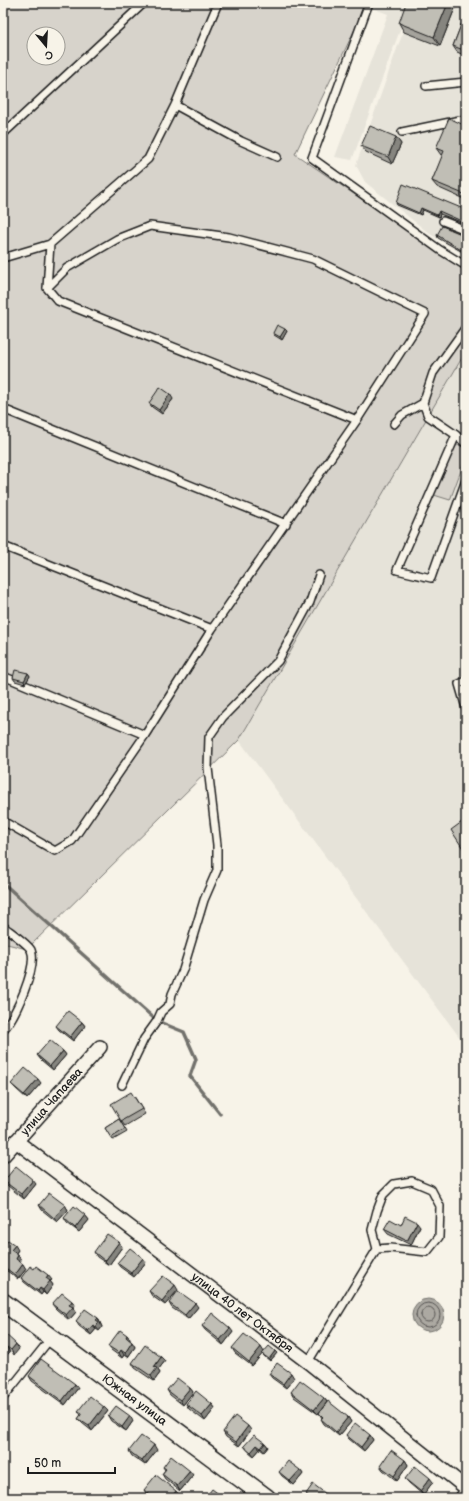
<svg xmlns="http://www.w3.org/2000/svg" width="469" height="1501" font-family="'Balsamiq Sans',sans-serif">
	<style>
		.built { fill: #e6e3d9 }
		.green { fill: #d7d3cb; stroke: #7a7874; fill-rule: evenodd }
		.water { fill: #aca9a2; stroke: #72716c }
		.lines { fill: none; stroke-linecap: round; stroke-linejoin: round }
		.shore { stroke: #565452; stroke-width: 1 }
		.stream { stroke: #72716c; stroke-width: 3.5 }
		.service-casing { stroke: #1c1c1c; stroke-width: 10 }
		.minor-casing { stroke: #1c1c1c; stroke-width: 16 }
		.tertiary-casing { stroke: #1c1c1c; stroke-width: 20 }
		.service { stroke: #f7f3e8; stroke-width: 7 }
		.minor { stroke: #f7f3e8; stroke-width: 13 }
		.tertiary { stroke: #f7f3e8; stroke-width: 17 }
		.wall { fill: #a5a39c; stroke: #1c1c1c }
		.shaded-wall { fill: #86857f; stroke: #1c1c1c }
		.building { fill: #c0beb5; stroke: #1c1c1c }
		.labels { text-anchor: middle; stroke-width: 3; stroke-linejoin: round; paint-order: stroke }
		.street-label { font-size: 12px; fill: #1c1c1c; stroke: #f7f3e8 }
	</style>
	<rect width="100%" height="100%" fill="#f7f3e8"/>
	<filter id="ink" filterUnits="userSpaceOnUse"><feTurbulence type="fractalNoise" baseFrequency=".025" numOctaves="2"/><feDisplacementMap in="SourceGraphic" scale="8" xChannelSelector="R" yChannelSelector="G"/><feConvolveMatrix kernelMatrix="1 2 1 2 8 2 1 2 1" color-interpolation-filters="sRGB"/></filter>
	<g filter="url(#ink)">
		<path class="built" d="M359,3H410L352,160L335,157L388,14Z
			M416,3H466V256L430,234L365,182L356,165L399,43Z
			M466,351V1046L239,740Z"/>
		<path class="green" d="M3,3H359L366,6L295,154L466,270V351L239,740L27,949L3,943ZM34,34H58V58H34Z
			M457,445L464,446L466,449V457L450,500L434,495L453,450Z"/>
		<path class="water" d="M412 1315a16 16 0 1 1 32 0a16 16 0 1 1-32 0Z"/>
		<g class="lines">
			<path class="shore" d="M416 1315a12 12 0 1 1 24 0a12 12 0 1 1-24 0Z
				M421 1315a7 7 0 1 1 14 0a7 7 0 1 1-14 0Z"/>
			<path class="stream" d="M3,883L157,1021L184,1032L196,1059L190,1076L220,1114"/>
			<defs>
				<path id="service" d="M369,3L312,158L440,250L466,266
					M426,86L466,82
					M175,105L241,141L277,157
					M402,132L460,120L466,122
					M3,134L144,3
					M443,221L466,230
					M50,244L47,288L58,301L357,420
					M3,258L50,244L148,159L175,105L218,3
					M423,403L428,416L456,435L466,444
					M3,409L286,524
					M394,424L402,415L423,403L433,373L466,327
					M456,435L397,570L431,578L466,480
					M3,546L212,629
					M3,676L145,735
					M466,681L459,684L466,708
					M3,821L55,851L72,841L145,735L212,629L357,420L425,314L313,259L229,237L150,226L117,239L67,268L47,288
					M3,926C9,931 28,944 31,950C38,966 15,1018 3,1030
					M122,1085L144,1039L157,1021L161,1012L170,1004L172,994L183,970L204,900L217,870V845L208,768L209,737L223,717L278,661L310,602L319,575
					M308,1362L377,1249L372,1230L377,1211L383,1195L394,1184L412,1181L431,1189L440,1206L439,1237L427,1252L390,1248L377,1249
					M3,1398L51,1338
					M458,1498L466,1488"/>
				<g id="minor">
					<path id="s1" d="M16,1141L308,1362L466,1488"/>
					<path id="s2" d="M3,1156L100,1047"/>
				</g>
				<g id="tertiary">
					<path id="s3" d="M3,1302L267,1498"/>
				</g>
			</defs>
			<use href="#service" class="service-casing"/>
			<use href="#minor" class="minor-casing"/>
			<use href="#tertiary" class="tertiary-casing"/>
			<use href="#service" class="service"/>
			<use href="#minor" class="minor"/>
			<use href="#tertiary" class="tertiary"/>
		</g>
		<path class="wall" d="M457,3L440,46L404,32L399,23Z
			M466,12V56L457,52L453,46Z
			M466,126V200L437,187L432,181L443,155H441L436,148Z
			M396,137L401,144L392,164L366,152L361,146Z
			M396,203L466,210V224L440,214L439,217L423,210L421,215L397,205Z
			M437,235L466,236V254L438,238Z
			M287,331L282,340L274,335L273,333Z
			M173,399L162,414L152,407L149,403Z
			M28,673L30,676L25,684L15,681L13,678Z
			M82,1022L85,1026L73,1041L59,1030L56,1026Z
			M63,1051L66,1055L53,1070L41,1060L37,1055Z
			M41,1083L27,1099L15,1088L11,1084Z
			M134,1096L145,1114L125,1126L121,1121Z
			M119,1119L127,1132L113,1140L105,1128Z
			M4,1181L36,1184L24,1199L8,1186Z
			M39,1205H65L68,1210L57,1222L42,1210Z
			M85,1215L89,1220L79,1232L67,1223L64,1218Z
			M401,1225L420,1226L411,1245L388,1234L384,1229Z
			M119,1242L122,1247L109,1265L97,1257L94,1252Z
			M3,1247L18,1250L16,1253L21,1260L20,1262L26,1269L18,1279L3,1268Z
			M146,1262L134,1277L120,1267L117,1263Z
			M34,1269L52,1280L50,1281L53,1285L46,1295L43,1292L41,1295L24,1282L21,1278Z
			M178,1290L165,1305L152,1296L149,1291Z
			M72,1301L75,1305L73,1308L76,1312L69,1320L56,1309L52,1304Z
			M169,1303L198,1307L188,1319L172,1308Z
			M98,1318L102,1327L99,1331L96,1329L91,1335L79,1326L76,1321Z
			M202,1326L233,1332L223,1345L205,1330Z
			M127,1335L130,1339V1340L132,1342L135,1347L128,1357L124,1355L122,1358L111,1350L108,1346Z
			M232,1348L264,1352L275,1351L277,1353L270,1361L264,1356L262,1354L252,1366L235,1353Z
			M161,1357L165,1361L158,1370L160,1373L154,1381L135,1368L132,1363Z
			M269,1374L294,1378L286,1388L272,1378Z
			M29,1376L75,1384L78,1388L65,1405L32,1381Z
			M190,1388L193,1392L183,1405L170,1395L167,1390Z
			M291,1392L324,1398L327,1402L318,1414L294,1397Z
			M186,1404H212L215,1408L205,1421L189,1409Z
			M104,1407L108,1411L92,1431L82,1423L78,1419L81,1415L78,1411Z
			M319,1413L348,1417L351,1422L339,1436L324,1424L321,1419L322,1418Z
			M108,1416L133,1421L126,1431L111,1421Z
			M251,1430L239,1446L226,1437L223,1432Z
			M346,1435H370L373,1440L364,1451L349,1439Z
			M265,1443L268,1447L264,1452L260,1449L254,1456L248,1451L244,1446Z
			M157,1450L145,1465L132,1456L129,1451Z
			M405,1460L408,1465L397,1481L383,1470L380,1466Z
			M163,1467L193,1475L180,1491L165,1479L162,1474L165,1470Z
			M300,1470L303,1474L294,1485L282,1476L279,1472Z
			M405,1479L433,1482L423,1495L409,1483Z
			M144,1490L180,1496L178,1498H151L147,1495Z"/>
		<path class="shaded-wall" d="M448,3H457L440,46L434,37Z
			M396,137L401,144L392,164L388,157Z
			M421,208L423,210L421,215L419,213Z
			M439,211L440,214L439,217L437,215Z
			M285,329L287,331L282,340L280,337Z
			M170,394L173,399L162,414L159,410Z
			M28,673L30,676L25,684L24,681Z
			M82,1022L85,1026L73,1041L70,1037Z
			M63,1051L66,1055L53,1070L50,1066Z
			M38,1079L41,1083L27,1099L24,1095Z
			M4,1120L8,1124L3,1130V1122Z
			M33,1180L36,1184L24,1199L21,1194Z
			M65,1205L68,1210L57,1222L54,1218Z
			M85,1215L89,1220L79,1232L75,1228Z
			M417,1222L420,1226L411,1245L407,1241Z
			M119,1242L122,1247L109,1265L105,1261Z
			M15,1245L18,1250L14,1255L11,1250Z
			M18,1255L21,1260L19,1263L16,1259Z
			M143,1258L146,1262L134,1277L131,1273Z
			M23,1264L26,1269L18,1279L15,1275Z
			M48,1275L52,1280L50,1281L53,1285L46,1295L43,1290L46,1278Z
			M175,1285L178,1290L165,1305L162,1301Z
			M40,1288L43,1292L41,1295L38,1291Z
			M72,1301L75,1305L73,1308L76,1312L69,1320L66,1315L69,1305Z
			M195,1303L198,1307L188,1319L185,1315Z
			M98,1318L102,1327L99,1331L96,1327V1320Z
			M93,1325L96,1329L91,1335L88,1331Z
			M230,1328L233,1332L223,1345L220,1340Z
			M127,1335L130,1339L129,1341L126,1337Z
			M132,1342L135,1347L128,1357L125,1353Z
			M16,1344L19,1349L14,1355L11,1350Z
			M7,1347L10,1352L3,1359V1352Z
			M261,1347L264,1352L252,1366L249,1362Z
			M121,1350L124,1355L122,1358L119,1353Z
			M275,1351L277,1353L270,1361L269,1359Z
			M161,1357L165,1361L158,1370L160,1373L154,1381L151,1376L154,1367Z
			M291,1373L294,1378L286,1388L283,1384Z
			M75,1384L78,1388L65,1405L62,1401Z
			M190,1388L193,1392L183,1405L180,1400Z
			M324,1398L327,1402L318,1414L314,1410Z
			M212,1404L215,1408L205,1421L202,1416Z
			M104,1407L108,1411L92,1431L89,1426Z
			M130,1416L133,1421L126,1431L122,1427Z
			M348,1417L351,1422L339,1436L336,1432Z
			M248,1426L251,1430L239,1446L236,1442Z
			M370,1435L373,1440L364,1451L361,1447Z
			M265,1443L268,1447L264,1452L261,1448Z
			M154,1445L157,1450L145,1465L142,1461Z
			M257,1445L260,1449L254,1456L251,1452Z
			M405,1460L408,1465L397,1481L394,1476Z
			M300,1470L303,1474L294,1485L290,1481Z
			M190,1471L193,1475L180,1491L177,1486Z
			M430,1478L433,1482L423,1495L420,1491Z
			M176,1491L180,1496L178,1498H171Z
			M326,1494L329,1498H323Z"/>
		<path class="building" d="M406,3H448L434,37L399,23Z
			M466,12V51L453,46Z
			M449,118L466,126V195L432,181L444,151L436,148Z
			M370,126L396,137L388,157L361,146Z
			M403,184L466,210V223L439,211L437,215L421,208L419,213L396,203Z
			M442,226L466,236V253L437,235Z
			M277,325L285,329L280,337L273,333Z
			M160,387L170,394L159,410L149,403Z
			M15,670L28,673L24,681L13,678Z
			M466,819V853L451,830Z
			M68,1011L82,1022L70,1037L56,1026Z
			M50,1040L63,1051L50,1066L37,1055Z
			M25,1068L38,1079L24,1095L11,1084Z
			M131,1092L142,1109L121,1121L111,1104Z
			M119,1119L125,1129L111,1138L105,1128Z
			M16,1166L33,1180L21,1194L4,1181Z
			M49,1193L65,1205L54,1218L39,1205Z
			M74,1206L85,1215L75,1228L64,1218Z
			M405,1216L417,1222L407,1241L384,1229L390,1219L401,1225Z
			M107,1234L119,1242L105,1261L94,1252Z
			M8,1240L15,1245L11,1250L18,1255L16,1259L23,1264L15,1275L3,1266V1247Z
			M130,1248L143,1258L131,1273L117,1263Z
			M30,1266L34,1269L36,1266L48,1275L46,1278L50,1281L43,1290L40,1288L38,1291L21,1278Z
			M163,1276L175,1285L162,1301L149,1291Z
			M178,1291L195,1303L185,1315L169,1303Z
			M62,1293L72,1301L69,1305L73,1307L66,1315L52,1304Z
			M85,1309L98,1318L96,1320L99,1322L96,1327L93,1325L88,1331L76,1321Z
			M212,1313L230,1328L220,1340L202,1326Z
			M120,1330L127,1335L126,1337L132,1342L125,1353L121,1350L119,1353L108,1346Z
			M3,1332L16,1344L11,1350L7,1347L3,1352Z
			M244,1334L261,1347L249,1362L232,1348Z
			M145,1345L161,1357L154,1367L157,1368L151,1376L132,1363Z
			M269,1346L275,1351L269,1359L262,1354Z
			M41,1359L75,1384L62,1401L29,1376Z
			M277,1363L291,1373L283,1384L269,1374Z
			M177,1378L190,1388L180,1400L167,1390Z
			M300,1380L324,1398L314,1410L291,1392Z
			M196,1391L212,1404L202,1416L186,1404Z
			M90,1396L104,1407L89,1426L78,1419L82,1413L78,1411Z
			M328,1401L348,1417L336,1432L321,1419L323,1417L319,1413Z
			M116,1406L130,1416L122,1427L108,1416Z
			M235,1416L248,1426L236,1442L223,1432Z
			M355,1423L370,1435L361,1447L346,1435Z
			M254,1435L265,1443L261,1448L257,1445L251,1452L244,1446Z
			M141,1436L154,1445L142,1461L129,1451Z
			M391,1450L405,1460L394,1476L380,1466Z
			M171,1456L190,1471L177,1486L162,1474L166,1469L163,1467Z
			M288,1461L300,1470L290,1481L279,1472Z
			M415,1466L430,1478L420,1491L405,1479Z
			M156,1475L176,1491L171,1498H154L144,1490Z
			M313,1484L326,1494L323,1498H311L306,1494Z
			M212,1489L224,1498H205Z
			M12,1495L16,1498H10Z"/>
	</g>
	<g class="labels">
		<g class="street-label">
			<text dy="4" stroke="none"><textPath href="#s2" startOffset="73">улица Чапаева</textPath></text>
			<text dy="4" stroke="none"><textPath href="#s1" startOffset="284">улица 40 лет Октября</textPath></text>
			<text dy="4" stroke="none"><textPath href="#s3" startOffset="164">Южная улица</textPath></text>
		</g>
	</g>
	<rect width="469" height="1501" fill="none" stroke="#f7f3e8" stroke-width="16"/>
	<rect x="8" y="8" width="453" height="1485" fill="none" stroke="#1c1c1c" stroke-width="1.5" filter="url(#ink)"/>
	<g transform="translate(46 46) rotate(162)"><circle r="19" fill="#f7f3e8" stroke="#9f9d96"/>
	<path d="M0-3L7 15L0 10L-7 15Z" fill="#1c1c1c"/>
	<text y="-6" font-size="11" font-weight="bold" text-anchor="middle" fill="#1c1c1c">С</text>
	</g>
	<path d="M28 1467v6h87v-6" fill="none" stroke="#1c1c1c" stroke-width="2"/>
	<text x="34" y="1467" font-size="12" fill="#1c1c1c" stroke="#f7f3e8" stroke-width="3" paint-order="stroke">50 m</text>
</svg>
